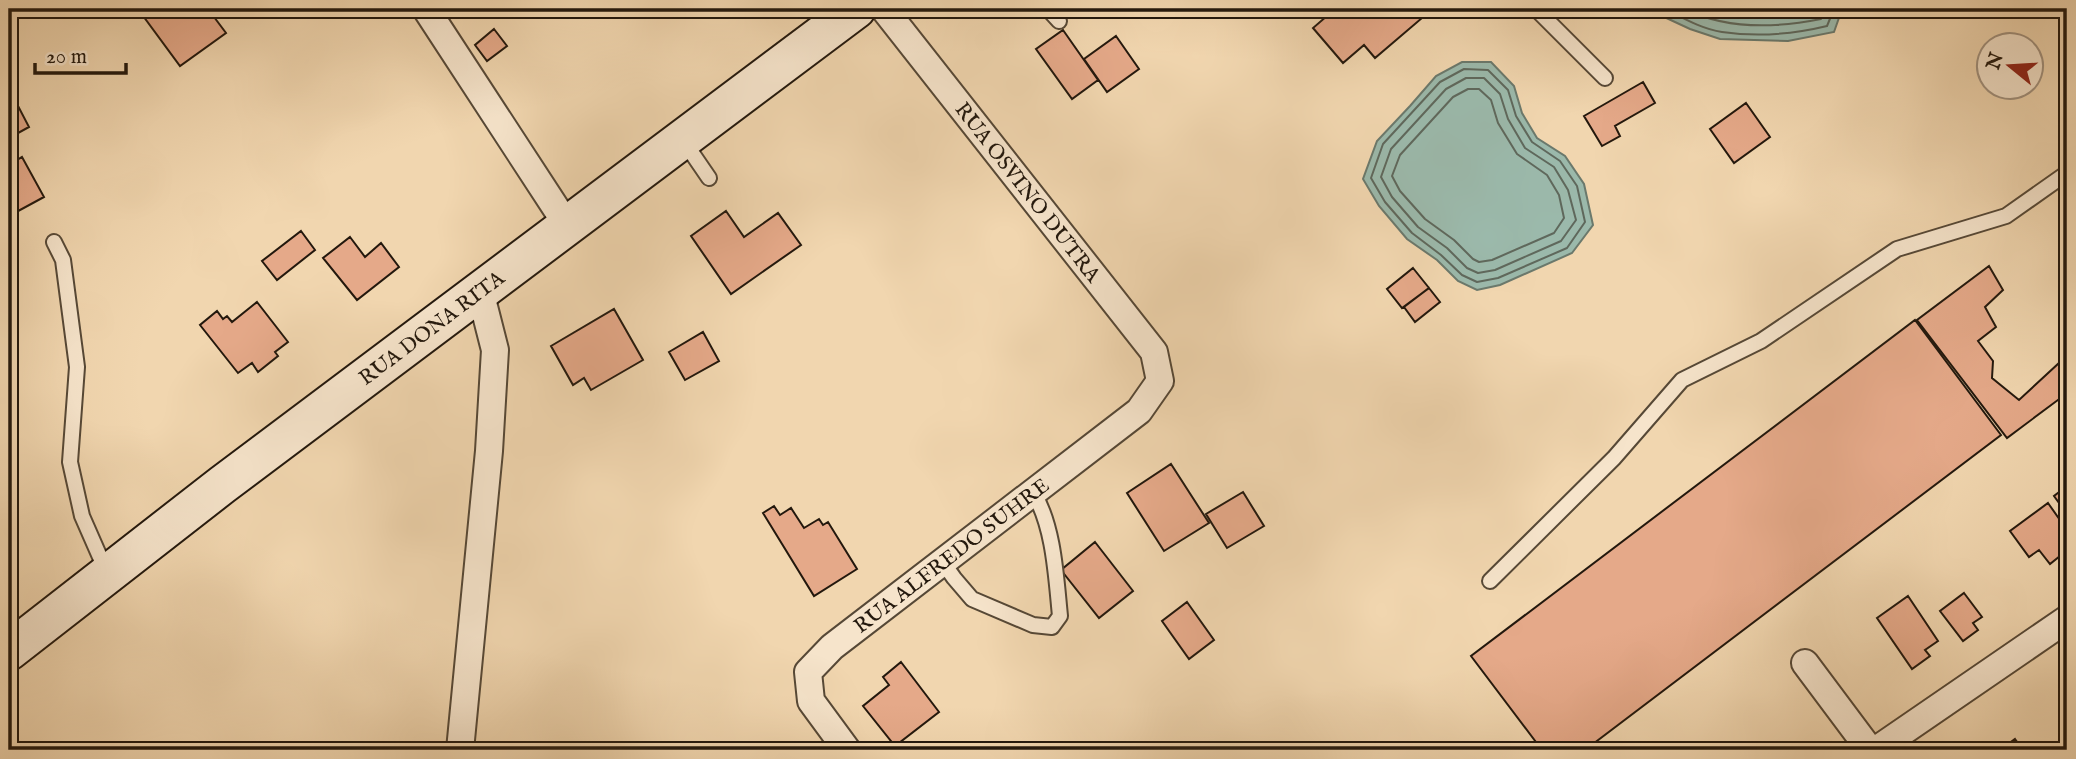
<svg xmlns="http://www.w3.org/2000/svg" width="2076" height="759" font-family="'IM FELL English',serif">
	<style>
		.water { fill: #9bb9ab; stroke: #6b796c; stroke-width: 2 }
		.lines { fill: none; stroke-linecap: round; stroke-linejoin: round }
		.shore { stroke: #5f685c; stroke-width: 2 }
		.building { fill: #e5a989; stroke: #23180d; stroke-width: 2 }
		.service-casing { stroke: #564836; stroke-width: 18 }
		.minor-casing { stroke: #564836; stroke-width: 30 }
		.secondary-casing { stroke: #23180d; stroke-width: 42 }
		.service { stroke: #f6e4cb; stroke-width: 14 }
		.minor { stroke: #f6e4cb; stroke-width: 26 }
		.secondary { stroke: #f6e4cb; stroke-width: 38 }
		.labels { text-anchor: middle; stroke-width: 5; stroke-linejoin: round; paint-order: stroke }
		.street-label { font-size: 21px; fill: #23180d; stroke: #f6e4cb }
	</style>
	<rect width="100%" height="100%" fill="#f1d6af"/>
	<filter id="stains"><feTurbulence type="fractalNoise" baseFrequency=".00286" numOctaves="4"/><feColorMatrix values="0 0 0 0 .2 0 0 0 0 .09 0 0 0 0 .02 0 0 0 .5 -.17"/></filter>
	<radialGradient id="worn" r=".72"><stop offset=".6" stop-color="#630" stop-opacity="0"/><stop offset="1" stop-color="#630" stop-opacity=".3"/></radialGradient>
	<path class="water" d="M1647,9H1841V12L1834,32L1788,41L1720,39L1690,29Z
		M1462,62H1491L1514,86L1522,113L1537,138L1565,156L1584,184L1593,225L1572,253L1500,285L1477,290L1458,281L1437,260L1407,239L1379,206L1363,179L1377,141L1410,106L1436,76Z"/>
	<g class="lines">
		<path class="shore" d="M1665,9C1683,18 1702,29 1722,32C1757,37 1794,34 1827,26L1834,9
			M1685,9C1727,30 1776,28 1821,19L1825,9
			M1713,9C1739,17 1788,17 1814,9
			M1464,69L1488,70L1508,90L1516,116L1532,142L1560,161L1577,186L1585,222L1567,248L1498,278L1477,282L1462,275L1441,255L1412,233L1385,202L1371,178L1383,144L1440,82Z
			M1466,78H1484L1500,94L1508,119L1525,148L1554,167L1568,190L1576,220L1561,241L1495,270L1478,273L1467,268L1447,248L1418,227L1392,197L1381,177L1391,149L1446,89Z
			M1468,89H1479L1491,100L1498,123L1517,154L1547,175L1559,195L1564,218L1554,233L1492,260L1479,262L1473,259L1454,240L1425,219L1400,191L1392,176L1400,155L1453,97Z"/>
	</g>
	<path class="building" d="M138,9H208L226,33L180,66Z
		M1335,9H1414L1422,18L1375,58L1364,45L1343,63L1313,28Z
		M494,29L507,46L487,61L475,45Z
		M1063,30L1098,80L1072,99L1036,49Z
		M1116,36L1139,69L1107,92L1084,59Z
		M1643,82L1655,103L1615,126L1620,136L1602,146L1584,116Z
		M1746,103L1770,137L1734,163L1710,129Z
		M17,104L29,127L9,138V108Z
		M22,157L44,197L9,216V165Z
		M726,211L744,237L778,213L801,245L731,294L691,236Z
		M301,231L315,250L277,280L262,261Z
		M350,237L365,257L381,243L399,267L357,300L323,258Z
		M1989,266L2003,290L1985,307L1996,327L1978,341L1993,361L1992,378L2019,400L2059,363L2067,380V385L2060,391L2062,397L2007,438L1917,320Z
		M1413,268L1429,288L1402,308L1387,289Z
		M1429,288L1440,302L1415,322L1404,307Z
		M257,302L288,342L275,352L278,356L258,372L252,363L238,373L200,325L217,311L223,319L227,316L232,322Z
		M614,309L643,360L591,390L584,378L573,385L551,346Z
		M1915,320L2001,435L1585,750H1542L1471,656Z
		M703,332L719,361L685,380L669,352Z
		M1171,464L1209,523L1164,551L1127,493Z
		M2067,486V514L2054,496Z
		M1243,492L1264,526L1227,548L1206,514Z
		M2048,503L2067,530V559L2064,562L2060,556L2050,564L2039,550L2029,557L2010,531Z
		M774,506L780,515L791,508L804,528L819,519L823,525L828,522L857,569L814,596L763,513Z
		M1095,542L1133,591L1099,618L1061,570Z
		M1964,593L1982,617L1973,623L1978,630L1963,641L1940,611Z
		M1908,596L1938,641L1925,650L1930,656L1912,669L1877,618Z
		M1187,602L1214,640L1189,659L1162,621Z
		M901,662L939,712L895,746L863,706L889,685L883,677Z
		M2015,739L2023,750H2000Z"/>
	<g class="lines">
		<defs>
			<path id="service" d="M1048,9L1059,21
				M1536,9L1605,78
				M683,140L709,178
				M54,242L63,260L77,367L70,462L82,516L107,573
				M942,561L954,578L972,599L1033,625L1052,627L1060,616C1056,577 1054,526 1033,492
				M1490,581L1614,458L1682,380L1761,341L1897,249L2006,216L2067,173"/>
			<g id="minor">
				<path d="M426,9L567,225"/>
				<path d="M1805,663L1870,750"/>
				<path d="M460,750L489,451L495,350L480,291"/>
				<path id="s1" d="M847,750L811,701L808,672L832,647L1139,411L1160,381L1154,352L884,9"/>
				<path d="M1876,750L2067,619"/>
			</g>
			<g id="secondary">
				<path id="s2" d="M9,651L222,485L856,9"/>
			</g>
		</defs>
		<use href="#service" class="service-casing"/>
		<use href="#minor" class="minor-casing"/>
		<use href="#secondary" class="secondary-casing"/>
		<use href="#service" class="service"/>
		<use href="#minor" class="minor"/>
		<use href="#secondary" class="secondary"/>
	</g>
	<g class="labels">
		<g class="street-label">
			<text transform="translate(1028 192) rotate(52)" y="7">RUA OSVINO DUTRA</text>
			<text dy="7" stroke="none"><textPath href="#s2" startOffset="532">RUA DONA RITA</textPath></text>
			<text dy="7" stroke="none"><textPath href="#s1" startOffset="275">RUA ALFREDO SUHRE</textPath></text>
		</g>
	</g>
	<rect width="2076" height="759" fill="none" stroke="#f1d6af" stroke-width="35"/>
	<rect x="10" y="10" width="2055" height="738" fill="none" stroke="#23180d" stroke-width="3.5"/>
	<rect x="18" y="18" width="2041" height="724" fill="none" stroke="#23180d" stroke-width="2"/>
	<g transform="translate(2010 66) rotate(288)"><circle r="33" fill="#f6e4cb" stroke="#a2927f" stroke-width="2"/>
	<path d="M0-5L12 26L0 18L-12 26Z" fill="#8f2418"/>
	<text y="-10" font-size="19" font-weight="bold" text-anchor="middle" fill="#23180d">N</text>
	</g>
	<path d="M35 63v10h91v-10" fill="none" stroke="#23180d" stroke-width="3.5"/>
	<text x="46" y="63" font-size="21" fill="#23180d" stroke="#f6e4cb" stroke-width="5" paint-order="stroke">20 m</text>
	<rect width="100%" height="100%" filter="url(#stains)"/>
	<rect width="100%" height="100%" fill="url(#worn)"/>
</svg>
